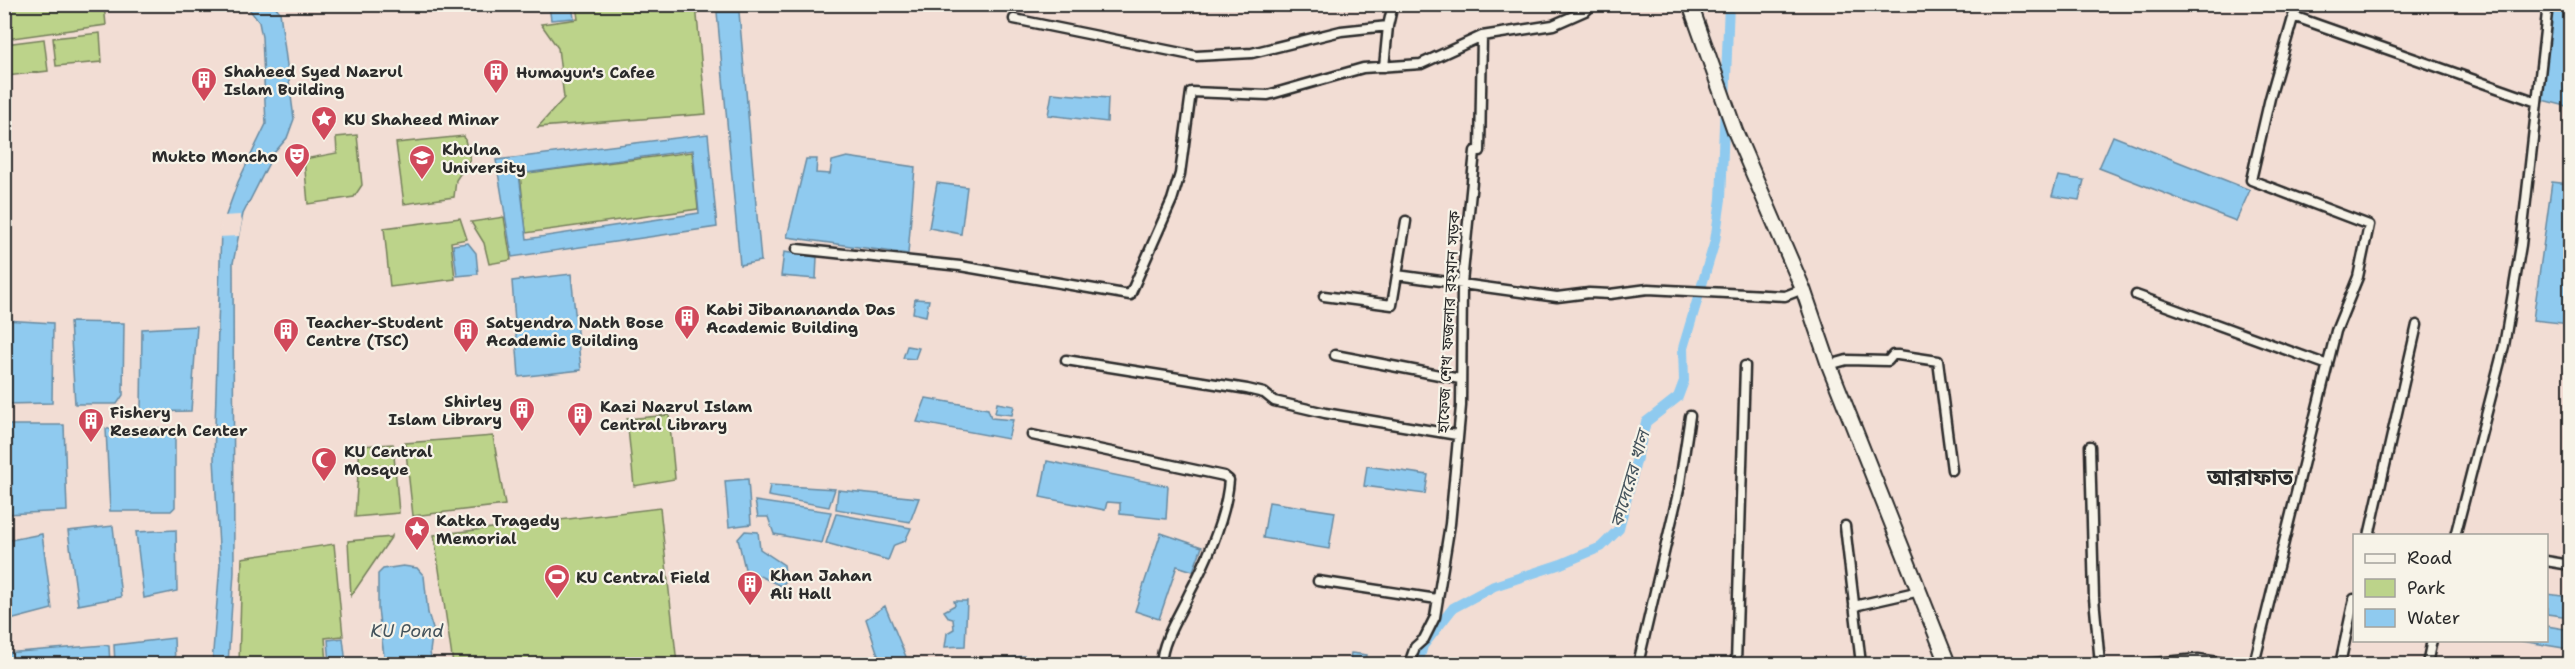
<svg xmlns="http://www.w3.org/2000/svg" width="2575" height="669" font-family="'Shantell Sans','Noto Sans Bengali',sans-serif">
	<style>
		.green { fill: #bcd38a; stroke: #747f5a; stroke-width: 1.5 }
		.water { fill: #8fcaef; stroke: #678aa1; stroke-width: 1.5; fill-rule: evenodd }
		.pier { fill: #f2ddd4 }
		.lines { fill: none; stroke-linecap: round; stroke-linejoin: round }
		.canal { stroke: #8fcaef; stroke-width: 10 }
		.street-casing { stroke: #2b2b2b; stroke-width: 13 }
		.primary-casing { stroke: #2b2b2b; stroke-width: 18 }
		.street { stroke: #f7f3e8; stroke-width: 8 }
		.primary { stroke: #f7f3e8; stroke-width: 14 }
		.labels { text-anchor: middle; stroke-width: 4.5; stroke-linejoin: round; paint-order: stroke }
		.poi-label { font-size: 16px; font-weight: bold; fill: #2b2b2b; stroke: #f7f3e8; text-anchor: start }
		.street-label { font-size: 16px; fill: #2b2b2b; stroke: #f7f3e8 }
		.water-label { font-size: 18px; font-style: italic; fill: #44535c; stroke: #f7f3e8 }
		.district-label { font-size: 22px; font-weight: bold; fill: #2b2b2b; stroke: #f7f3e8 }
	</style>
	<rect width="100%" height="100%" fill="#f2ddd4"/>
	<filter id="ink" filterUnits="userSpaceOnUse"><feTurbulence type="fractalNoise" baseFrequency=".0167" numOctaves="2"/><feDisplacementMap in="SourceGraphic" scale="12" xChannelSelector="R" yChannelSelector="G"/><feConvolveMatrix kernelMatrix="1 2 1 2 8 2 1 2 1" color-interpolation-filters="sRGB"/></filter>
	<g filter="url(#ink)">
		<path class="green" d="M4,5H104L106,25L6,39Z
			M576,5H696L706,114L538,127L564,98L558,48L541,24L578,19Z
			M100,33L102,62L56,66L53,38Z
			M44,39L48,71L7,76L5,44Z
			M357,135L362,185L354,197L308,204L304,159L337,153L336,137Z
			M464,136L470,159L456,180L454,197L404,204L396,143Z
			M692,152L698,209L526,233L520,174Z
			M504,217L511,260L489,264L484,243L471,222Z
			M460,218L467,239L451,242L455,279L390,287L384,228Z
			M669,415L675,479L634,486L627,419Z
			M493,436L505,505L413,516L405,443Z
			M393,444L399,513L355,517L360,446Z
			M660,508L677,664H453L434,535Z
			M392,537V536L351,596L348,541Z
			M334,544L343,636L325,638L327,664H239L242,558Z"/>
		<path class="water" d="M246,5H274L280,12L294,119L287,138L274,153L243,214L233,263L234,572L228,664H212L220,564L214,459L221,229L238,182L266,124L262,37L259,22Z
			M549,5H572L574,18L551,20Z
			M2550,5L2570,7V107L2538,99Z
			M717,12H739L761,261L740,265Z
			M1052,93L1108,98L1107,122L1048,115Z
			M708,134L717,227L512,257L496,160ZM693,150L699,213L527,239L519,174Z
			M2113,136L2250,190L2236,221L2099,168Z
			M847,157L915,167L908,254L787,237L806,159H817L816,173L830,174L832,161Z
			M2058,176L2084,180L2079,200L2052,196Z
			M2552,182L2570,184V324L2533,320Z
			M937,183L967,187L961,234L929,228Z
			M468,243L476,253L478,274L457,276L453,245Z
			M784,252L817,257L816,279L781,276Z
			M571,274L581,370L519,377L512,281Z
			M915,299L929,300L926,316L913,313Z
			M4,320L53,323L52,403L5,404Z
			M70,322L124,323L123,395L117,404H75Z
			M197,326L191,411L141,412L142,329Z
			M907,346L919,348L915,359L903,358Z
			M926,398L988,409L991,418L1013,420L1008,439L917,422Z
			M997,403L1014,406L1012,415L995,413Z
			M5,425H64L67,511L6,514Z
			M175,428V507L171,511H110L106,429Z
			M1047,461L1168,486L1166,519L1120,514V503L1107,502L1105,510L1040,497Z
			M1367,466L1428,475L1425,494L1364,486Z
			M748,479L751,524L729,527L725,481Z
			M770,485L835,489L829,507L768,496Z
			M838,490L919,498L910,522L836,509Z
			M755,501L831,512L822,543L774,534L768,517H758Z
			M1269,502L1335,512L1329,549L1263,538Z
			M836,514H837L911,528L905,541L894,545L888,560L826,543Z
			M113,526L121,597L78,605L68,531Z
			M176,530L177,591L144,598L136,532Z
			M745,531L758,532L760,549L784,565L786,581L781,586L745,569L738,539Z
			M1161,533L1202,547L1193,571L1177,566L1159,619L1135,611Z
			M42,534L52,609L10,620L5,541Z
			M403,566L417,568L424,576L428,613L433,629L430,652L432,664H385L378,609V574L383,569Z
			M2547,594L2570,597V617L2547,614Z
			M954,601H967L965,646L945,647L947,633L954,629L953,619L949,618L944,611L955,605Z
			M885,606L909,664H881L866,619Z
			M2547,626L2570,630V649L2521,641L2546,640Z
			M174,638L175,664H115L114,645Z
			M343,638L346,664H330L328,640Z
			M105,645L109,646L110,664H5V653Z
			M1351,653L1367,655L1366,664H1349Z
			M1024,656V664H990L991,660Z"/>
		<path class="pier" d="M240,215L242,221L239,236L218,237L222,216Z"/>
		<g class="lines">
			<path class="canal" d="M1418,664L1423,646L1453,608L1494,586L1561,564L1601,547L1619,529L1646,422L1678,397L1684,381L1683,348L1715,241L1721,199L1729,4"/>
			<defs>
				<path id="street" d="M2293,16L2537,102
					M1014,19L1196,56L1252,53L1341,31L1388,26L1393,4
					M1384,67L1388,26
					M797,249L960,266L1130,295L1172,200L1180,174L1191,92L1268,95L1363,68L1421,64L1482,36L1553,25L1587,10L1591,4
					M1397,275L1557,297L1589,293L1610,294L1648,289L1785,296L1803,289
					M2136,295L2328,365
					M1324,296L1392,305L1406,221
					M1335,355L1460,379
					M1066,360L1247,389L1264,393L1274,401L1325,413L1457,435
					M1829,365L1847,360L1888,361L1893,355H1898L1938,361L1952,470
					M1032,435L1224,476L1229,480C1226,518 1208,558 1190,592C1180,614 1162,640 1161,664
					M2090,446L2094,598L2100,664
					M1845,526L1861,664
					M2369,536L2417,325
					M2455,536L2504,346L2521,245L2548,4
					M2546,561L2570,565
					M1318,581L1437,599
					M1854,606L1920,591
					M1409,664L1415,647L1424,639L1435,617L1450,524L1461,406L1462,283L1475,151H1480L1482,36
					M1638,664L1679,489L1690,416
					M1736,664L1745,366
					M2142,664L2198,659L2232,664
					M2254,664L2336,331L2358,277L2369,225L2251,180L2270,98L2297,4
					M2340,664L2354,599
					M2427,664L2432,640"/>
				<path id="primary" d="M1690,4L1735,131L1803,289L1829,365L1948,664"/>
			</defs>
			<use href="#street" class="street-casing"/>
			<use href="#primary" class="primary-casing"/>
			<use href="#street" class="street"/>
			<use href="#primary" class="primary"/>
		</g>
	</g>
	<defs>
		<symbol id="building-pin" viewBox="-11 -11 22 30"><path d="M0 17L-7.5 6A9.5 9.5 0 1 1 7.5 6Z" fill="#d1495b" stroke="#f7f3e8"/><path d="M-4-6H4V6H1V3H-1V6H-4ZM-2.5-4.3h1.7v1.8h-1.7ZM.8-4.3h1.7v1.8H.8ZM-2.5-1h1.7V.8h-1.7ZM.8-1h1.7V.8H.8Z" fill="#fff"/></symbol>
		<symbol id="sight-pin" viewBox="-11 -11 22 30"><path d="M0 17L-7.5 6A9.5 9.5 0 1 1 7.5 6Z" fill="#d1495b" stroke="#f7f3e8"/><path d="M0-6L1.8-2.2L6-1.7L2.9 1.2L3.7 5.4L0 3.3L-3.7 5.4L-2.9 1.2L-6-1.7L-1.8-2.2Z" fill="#fff"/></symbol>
		<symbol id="theatre-pin" viewBox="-11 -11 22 30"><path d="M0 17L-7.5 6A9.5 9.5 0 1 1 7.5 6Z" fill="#d1495b" stroke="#f7f3e8"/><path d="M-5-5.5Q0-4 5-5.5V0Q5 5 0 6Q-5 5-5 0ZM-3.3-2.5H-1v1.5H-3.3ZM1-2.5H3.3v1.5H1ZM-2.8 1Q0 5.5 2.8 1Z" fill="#fff"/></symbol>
		<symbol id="university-pin" viewBox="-11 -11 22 30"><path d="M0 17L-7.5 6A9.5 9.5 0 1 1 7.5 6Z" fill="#d1495b" stroke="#f7f3e8"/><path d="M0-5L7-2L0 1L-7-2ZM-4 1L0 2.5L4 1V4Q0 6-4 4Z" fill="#fff"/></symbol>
		<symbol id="mosque-pin" viewBox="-11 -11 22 30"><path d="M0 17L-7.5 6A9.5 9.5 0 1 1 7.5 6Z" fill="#d1495b" stroke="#f7f3e8"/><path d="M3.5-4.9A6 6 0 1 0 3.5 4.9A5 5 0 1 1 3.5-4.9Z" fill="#fff"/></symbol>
		<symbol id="stadium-pin" viewBox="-11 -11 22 30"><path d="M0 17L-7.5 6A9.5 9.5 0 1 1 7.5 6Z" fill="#d1495b" stroke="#f7f3e8"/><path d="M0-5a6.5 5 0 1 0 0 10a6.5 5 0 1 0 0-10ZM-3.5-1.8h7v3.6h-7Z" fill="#fff"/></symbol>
	</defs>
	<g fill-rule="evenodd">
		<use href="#building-pin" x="481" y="57" width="30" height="40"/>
		<use href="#building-pin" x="189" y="65" width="30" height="40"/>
		<use href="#sight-pin" x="309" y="104" width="30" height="40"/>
		<use href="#theatre-pin" x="282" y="141" width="30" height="40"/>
		<use href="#university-pin" x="407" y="143" width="30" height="40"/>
		<use href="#building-pin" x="672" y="303" width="30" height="40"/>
		<use href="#building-pin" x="271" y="316" width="30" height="40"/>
		<use href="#building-pin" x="451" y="316" width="30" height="40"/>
		<use href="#building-pin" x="507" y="395" width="30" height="40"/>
		<use href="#building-pin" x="565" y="400" width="30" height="40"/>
		<use href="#building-pin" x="76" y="406" width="30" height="40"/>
		<use href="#mosque-pin" x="309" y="445" width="30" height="40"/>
		<use href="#sight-pin" x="402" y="514" width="30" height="40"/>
		<use href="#stadium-pin" x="542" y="562" width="30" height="40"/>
		<use href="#building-pin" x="735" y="569" width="30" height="40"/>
	</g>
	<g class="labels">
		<g class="poi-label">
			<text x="224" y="77">Shaheed Syed Nazrul<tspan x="224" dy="18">Islam Building</tspan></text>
			<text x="516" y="78">Humayun's Cafee</text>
			<text x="344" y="125">KU Shaheed Minar</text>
			<text x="442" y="155">Khulna<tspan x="442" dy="18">University</tspan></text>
			<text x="278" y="162" text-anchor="end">Mukto Moncho</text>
			<text x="706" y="315">Kabi Jibanananda Das<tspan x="706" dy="18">Academic Building</tspan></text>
			<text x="306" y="328">Teacher-Student<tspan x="306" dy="18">Centre (TSC)</tspan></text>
			<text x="486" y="328">Satyendra Nath Bose<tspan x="486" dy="18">Academic Building</tspan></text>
			<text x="502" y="407" text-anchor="end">Shirley<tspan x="502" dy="18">Islam Library</tspan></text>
			<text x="600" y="412">Kazi Nazrul Islam<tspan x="600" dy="18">Central Library</tspan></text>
			<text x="110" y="418">Fishery<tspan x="110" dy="18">Research Center</tspan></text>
			<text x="344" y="457">KU Central<tspan x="344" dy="18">Mosque</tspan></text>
			<text x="436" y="526">Katka Tragedy<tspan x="436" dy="18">Memorial</tspan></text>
			<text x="770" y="581">Khan Jahan<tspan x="770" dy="18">Ali Hall</tspan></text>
			<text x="576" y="583">KU Central Field</text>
		</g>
		<g class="street-label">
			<text transform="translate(1448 322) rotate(-87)" y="6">হাফেজ শেখ ফজলার রহমান সড়ক</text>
		</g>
		<g class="water-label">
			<text transform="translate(1630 479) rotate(-74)" y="6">কাদেরের খাল</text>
			<text x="407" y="637">KU Pond</text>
		</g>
		<g class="district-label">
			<text x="2250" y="485">আরাফাত</text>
		</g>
	</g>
	<rect width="2575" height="669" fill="none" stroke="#f7f3e8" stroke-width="24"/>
	<rect x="12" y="12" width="2551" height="645" fill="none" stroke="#2b2b2b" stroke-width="2" filter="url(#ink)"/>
	<rect x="2353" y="534" width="195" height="108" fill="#f7f3e8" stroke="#a5a39c" stroke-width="1.5"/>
	<rect x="2365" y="554" width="30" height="9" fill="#f7f3e8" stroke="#a5a39c" stroke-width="1.5"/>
	<text x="2407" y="564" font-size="18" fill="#2b2b2b">Road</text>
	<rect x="2365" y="579" width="30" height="18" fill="#bcd38a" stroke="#a5a39c" stroke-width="1.5"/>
	<text x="2407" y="594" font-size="18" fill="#2b2b2b">Park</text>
	<rect x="2365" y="609" width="30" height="18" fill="#8fcaef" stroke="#a5a39c" stroke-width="1.5"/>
	<text x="2407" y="624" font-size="18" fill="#2b2b2b">Water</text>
</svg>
